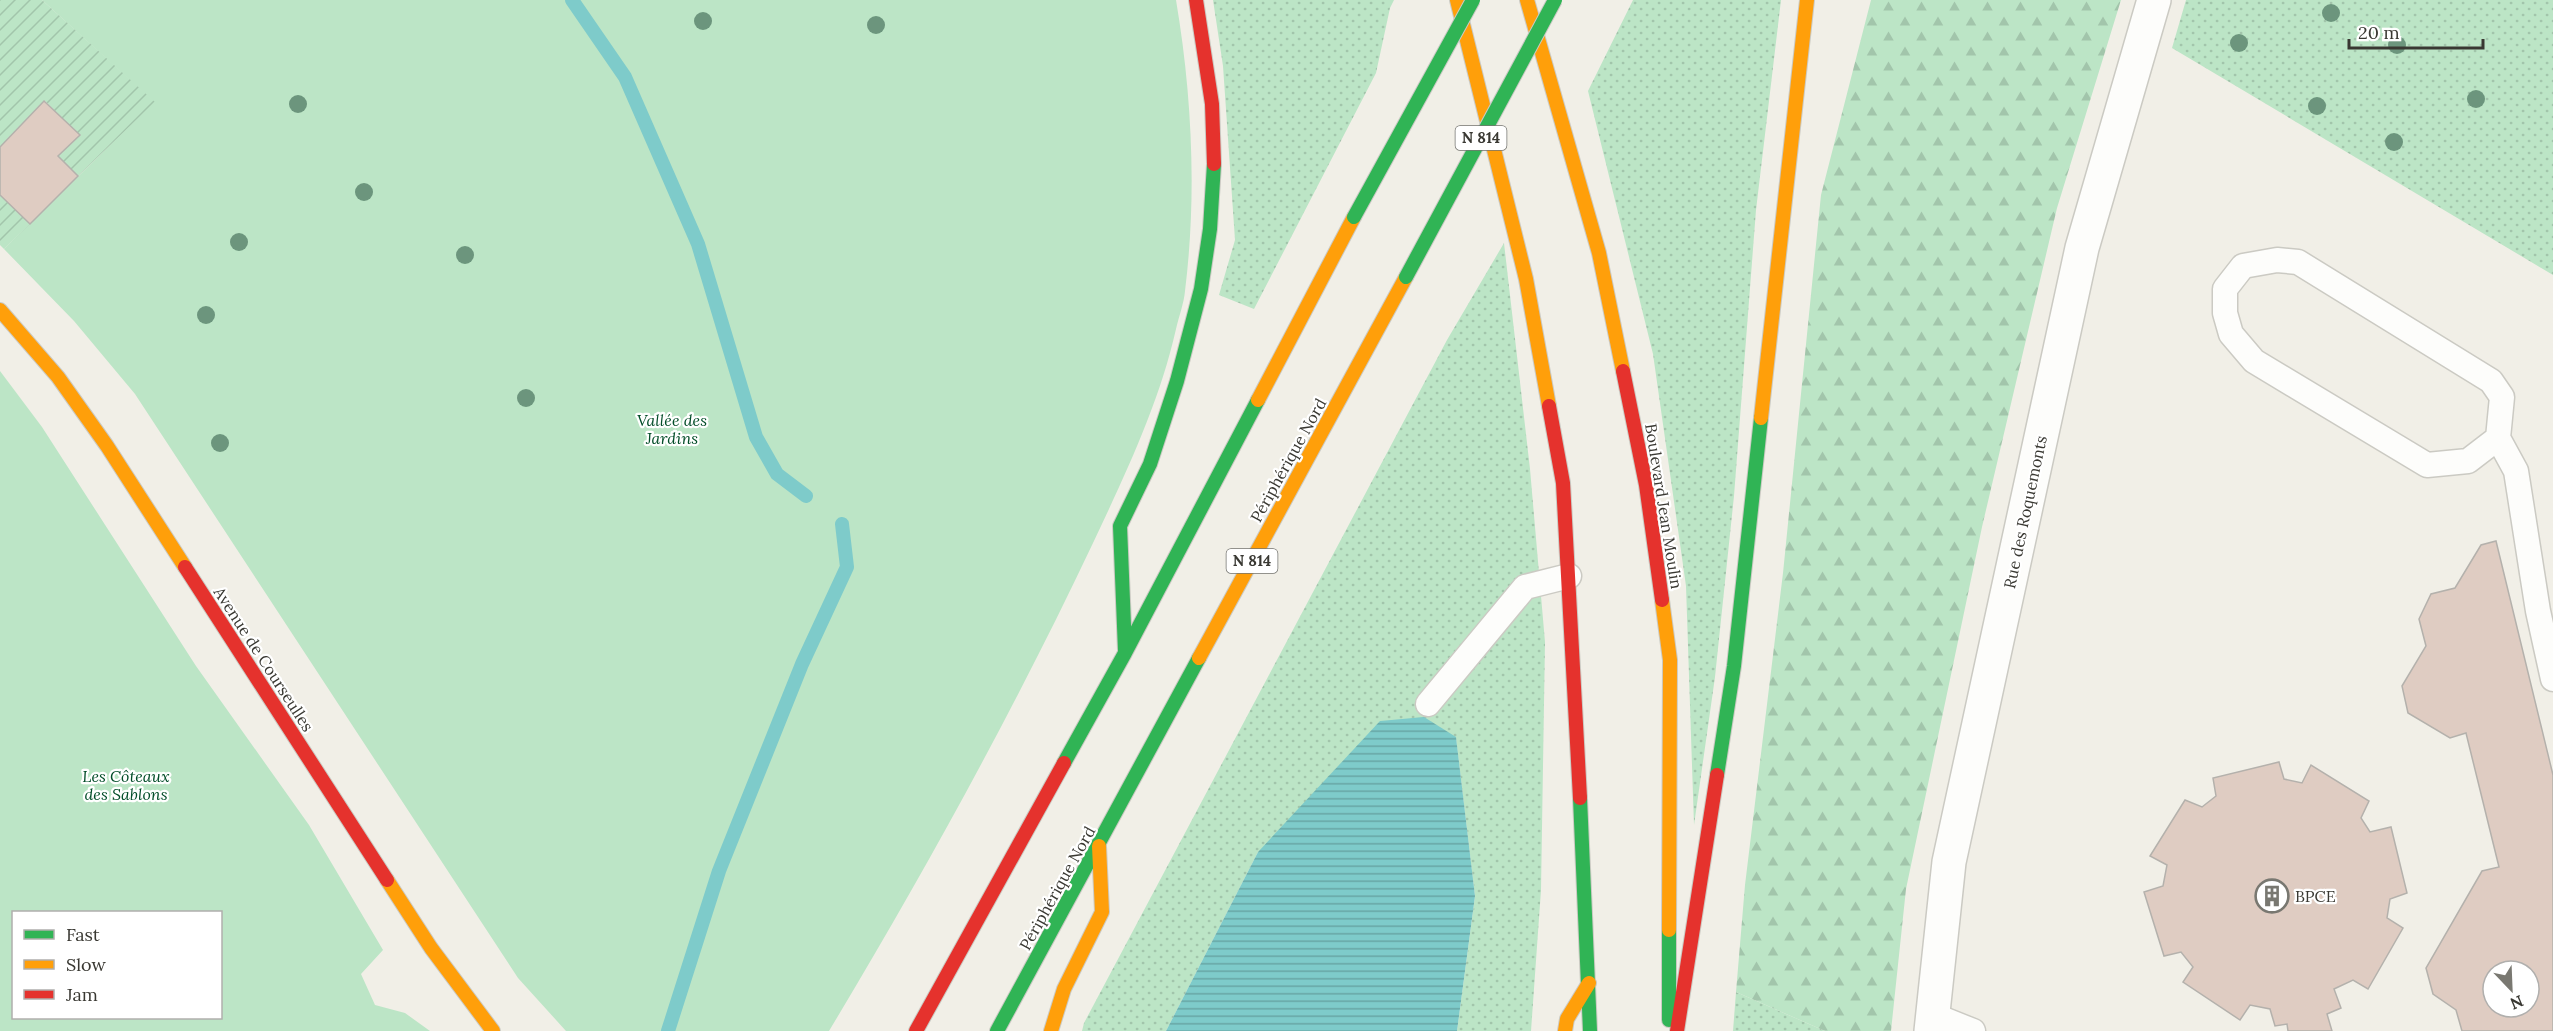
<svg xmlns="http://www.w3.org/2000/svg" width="2553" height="1031" font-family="Lora,serif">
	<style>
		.grass { fill: url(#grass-dots) }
		.forest { fill: url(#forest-firs) }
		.park { fill: #bce5c6; fill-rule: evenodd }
		.garden { fill: url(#garden-furrows) }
		.water { fill: url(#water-rules) }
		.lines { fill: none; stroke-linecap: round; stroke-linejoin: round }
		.stream { stroke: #7ecbca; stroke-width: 14 }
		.building { fill: #dfccc2; stroke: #b4b1ac; stroke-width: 1.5; fill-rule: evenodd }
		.lane-casing { stroke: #cbcac3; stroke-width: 27 }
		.street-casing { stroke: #cbcac3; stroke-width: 36 }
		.fast-casing { stroke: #cbcac3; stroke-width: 16 }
		.slow-casing { stroke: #cbcac3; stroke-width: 16 }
		.jam-casing { stroke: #cbcac3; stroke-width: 16 }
		.lane { stroke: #fdfdfb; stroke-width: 24 }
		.street { stroke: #fdfdfb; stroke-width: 33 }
		.fast { stroke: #30b455; stroke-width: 14 }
		.slow { stroke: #ff9f0a; stroke-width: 14 }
		.jam { stroke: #e5322d; stroke-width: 14 }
		.fast-bridge-casing { stroke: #cbcac5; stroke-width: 16; stroke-linecap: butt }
		.fast-bridge { stroke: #30b455; stroke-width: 14 }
		.tree { fill: #6c957d }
		.labels { text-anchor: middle; stroke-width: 4.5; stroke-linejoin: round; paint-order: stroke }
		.shield { fill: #fff; stroke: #747470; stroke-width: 1.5 }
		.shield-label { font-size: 15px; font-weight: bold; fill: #393832 }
		.park-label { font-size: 16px; font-style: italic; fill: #004c27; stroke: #fff }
		.street-label { font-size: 16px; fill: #393832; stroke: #fff }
		.poi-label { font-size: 16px; fill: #393832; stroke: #fff; text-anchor: start }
	</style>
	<defs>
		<pattern id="grass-dots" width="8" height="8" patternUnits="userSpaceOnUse" patternTransform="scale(1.5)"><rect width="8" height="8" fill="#bce5c6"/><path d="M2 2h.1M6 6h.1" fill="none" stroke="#a2c5ab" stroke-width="1.8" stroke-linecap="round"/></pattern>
		<pattern id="forest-firs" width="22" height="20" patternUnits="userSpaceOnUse" patternTransform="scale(1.5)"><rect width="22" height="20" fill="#bce5c6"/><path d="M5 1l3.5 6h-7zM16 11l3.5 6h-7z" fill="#a2c5ab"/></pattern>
		<pattern id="garden-furrows" width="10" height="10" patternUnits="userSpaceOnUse" patternTransform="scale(1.5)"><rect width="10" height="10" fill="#bce5c6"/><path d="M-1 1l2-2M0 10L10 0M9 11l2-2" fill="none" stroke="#a2c5ab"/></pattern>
		<pattern id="water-rules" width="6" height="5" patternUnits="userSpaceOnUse" patternTransform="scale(1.5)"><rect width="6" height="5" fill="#7ecbca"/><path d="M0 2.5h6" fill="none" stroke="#68a6a5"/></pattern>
	</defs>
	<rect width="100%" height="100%" fill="#f1efe7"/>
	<path class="grass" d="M1213,0H1394L1390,8L1376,73L1254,309L1219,295L1235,240L1223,66Z
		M1633,0H1781L1756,210L1734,496L1715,677L1694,825L1686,586L1653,354L1588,91Z
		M2186,0H2553V275L2172,48Z
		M1504,243L1530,469L1545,642L1541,890L1531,1031H1457L1475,896L1456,738L1258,852L1166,1031H1082L1084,1023L1447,340Z
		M1736,992L1825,1031H1733Z"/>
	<path class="forest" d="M1871,0H2121L2057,208L1982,527L1906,889L1891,1031H1825L1736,992L1745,885L1783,573L1821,195Z"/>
	<path class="park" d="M42,0H1176C1192,95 1197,194 1185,291C1184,303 1179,316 1176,329C1159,404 1126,473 1093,543C1014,710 924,873 829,1031H566L518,978L135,394L74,321L4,249L154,102Z
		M0,371L42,427L196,666L309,825L383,950L361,974L375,1005L405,1013L430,1031H0ZM14,912H220V1018H14Z"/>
	<path class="garden" d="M0,0H42L155,102L78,176L58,156L79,135L45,101L0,147Z
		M0,195L30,224L4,249L0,245Z"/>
	<path class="water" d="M1424,717L1456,737L1475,896L1457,1031H1166L1258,852L1380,721Z"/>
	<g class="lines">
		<path class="stream" d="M572,0L625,77L698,244L756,437L777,474L806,496
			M668,1031L719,871L802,664L847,567L842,524"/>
	</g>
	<path class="building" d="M44,101L80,135L58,156L78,176L30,224L0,195V147Z
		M2496,541L2553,775V1031H2462L2456,1010L2433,994L2426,968L2482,871L2499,867L2466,733L2450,738L2408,713L2402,686L2426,646L2419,619L2431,594L2455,588L2481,545ZM2493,971H2529V1007H2493Z
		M2279,762L2284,779L2302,783L2311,765L2369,801L2361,818L2370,832L2391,827L2407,893L2390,899L2387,918L2403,928L2368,989L2353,980L2334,989L2341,1008L2327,1014L2332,1031H2288L2287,1024L2275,1026L2270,1009L2250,1005L2240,1020L2183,982L2193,967L2181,952L2164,956L2144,892L2163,886L2167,865L2150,856L2185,800L2202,807L2216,796L2213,778Z"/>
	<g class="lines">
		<defs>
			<path id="lane" d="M2498,438L2468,461L2427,465L2254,361L2231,334L2225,313V289L2243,266L2277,260L2298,262L2491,381L2502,397L2498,438L2516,471L2538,611L2553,679
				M1428,704L1525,587L1569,576
				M1933,1015L1973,1031"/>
			<path id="street" d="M1931,1031L1949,862L2082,248L2154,0"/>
			<path id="fast" d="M1125,651L1120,526L1150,464L1177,381L1201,289L1210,229L1214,164
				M1064,763L1125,653L1258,400
				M1717,775L1734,666L1761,418
				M1580,798L1590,1031
				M1669,1020V930
				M997,1031L1199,658"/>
			<path id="slow" d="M1457,0L1526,279L1549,406
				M1527,0L1599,253L1623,371
				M0,310L58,377L107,446L185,567
				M1258,400L1354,217
				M1761,418L1807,0
				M1662,600L1670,660L1669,930
				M1199,658L1406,277
				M387,880L431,948L493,1031
				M1051,1031L1064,989L1102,912L1099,846
				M1565,1031L1567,1019L1589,983"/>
			<path id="jam" d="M1196,0L1212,104L1214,164
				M1623,371L1646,485L1662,600
				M1549,406L1563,483L1580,798
				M185,567L387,880
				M916,1031L1064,763
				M1677,1031L1717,775"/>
		</defs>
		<use href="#lane" class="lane-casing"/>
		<use href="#street" class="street-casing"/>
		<use href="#fast" class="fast-casing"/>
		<use href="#slow" class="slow-casing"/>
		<use href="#jam" class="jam-casing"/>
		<use href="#lane" class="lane"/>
		<use href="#street" class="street"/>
		<use href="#fast" class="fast"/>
		<use href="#slow" class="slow"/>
		<use href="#jam" class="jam"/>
		<defs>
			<path id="fast-bridge" d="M1354,217L1473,0
				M1406,277L1555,0"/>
		</defs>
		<use href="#fast-bridge" class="fast-bridge-casing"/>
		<use href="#fast-bridge" class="fast-bridge"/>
	</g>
	<g class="tree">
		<circle cx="2331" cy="13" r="9"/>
		<circle cx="703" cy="21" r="9"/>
		<circle cx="876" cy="25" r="9"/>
		<circle cx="2239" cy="43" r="9"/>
		<circle cx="2397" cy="45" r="9"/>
		<circle cx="2476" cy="99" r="9"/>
		<circle cx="298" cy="104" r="9"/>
		<circle cx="2317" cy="106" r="9"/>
		<circle cx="2394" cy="142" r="9"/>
		<circle cx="364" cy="192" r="9"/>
		<circle cx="239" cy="242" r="9"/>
		<circle cx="465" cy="255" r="9"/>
		<circle cx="206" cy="315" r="9"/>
		<circle cx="526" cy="398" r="9"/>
		<circle cx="220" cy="443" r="9"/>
	</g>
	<defs>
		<symbol id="building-ring" viewBox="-11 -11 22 22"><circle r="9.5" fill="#fff" stroke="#797871" stroke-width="1.5"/><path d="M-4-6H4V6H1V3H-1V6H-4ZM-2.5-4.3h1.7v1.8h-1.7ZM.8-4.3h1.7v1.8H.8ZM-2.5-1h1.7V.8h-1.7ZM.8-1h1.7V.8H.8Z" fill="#797871"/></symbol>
	</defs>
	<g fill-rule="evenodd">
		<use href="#building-ring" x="2253" y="877" width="38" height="38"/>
	</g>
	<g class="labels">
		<g class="shield">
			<rect x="1455.5" y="126" width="51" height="24" rx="4.5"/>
			<rect x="1226.5" y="549" width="51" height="24" rx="4.5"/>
		</g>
		<g class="shield-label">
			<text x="1481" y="143">N 814</text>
			<text x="1252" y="566">N 814</text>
		</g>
		<g class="park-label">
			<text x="672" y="426">Vallée des<tspan x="672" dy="18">Jardins</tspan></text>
			<text x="126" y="782">Les Côteaux<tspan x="126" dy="18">des Sablons</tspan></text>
		</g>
		<g class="street-label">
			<text transform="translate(1288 460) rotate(-61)" y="6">Périphérique Nord</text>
			<text transform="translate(1664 506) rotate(81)" y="6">Boulevard Jean Moulin</text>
			<text transform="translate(2025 512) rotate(-78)" y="6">Rue des Roquemonts</text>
			<text transform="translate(264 659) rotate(57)" y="6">Avenue de Courseulles</text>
			<text transform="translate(1057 888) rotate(-61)" y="6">Périphérique Nord</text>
		</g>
		<g class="poi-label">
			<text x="2295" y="902">BPCE</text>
		</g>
	</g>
	<rect x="12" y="911" width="210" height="108" fill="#ffffff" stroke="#b0afad" stroke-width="1.5"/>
	<rect x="24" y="930" width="30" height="9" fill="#30b455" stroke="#b0afad" stroke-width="1.5"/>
	<text x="66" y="941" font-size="18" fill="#393832">Fast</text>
	<rect x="24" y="960" width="30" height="9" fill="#ff9f0a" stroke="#b0afad" stroke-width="1.5"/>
	<text x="66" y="971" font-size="18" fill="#393832">Slow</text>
	<rect x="24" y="990" width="30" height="9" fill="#e5322d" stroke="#b0afad" stroke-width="1.5"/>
	<text x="66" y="1001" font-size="18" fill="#393832">Jam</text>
	<g transform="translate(2511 989) rotate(157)"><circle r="28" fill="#ffffff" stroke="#b0afad" stroke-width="1.5"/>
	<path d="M0-4.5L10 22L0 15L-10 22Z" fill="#797871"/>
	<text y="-9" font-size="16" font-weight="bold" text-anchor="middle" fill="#393832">N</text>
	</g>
	<path d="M2349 39v9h134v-9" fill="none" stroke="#393832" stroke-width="3"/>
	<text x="2358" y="39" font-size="18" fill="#393832" stroke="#ffffff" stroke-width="4.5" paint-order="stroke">20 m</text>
</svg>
